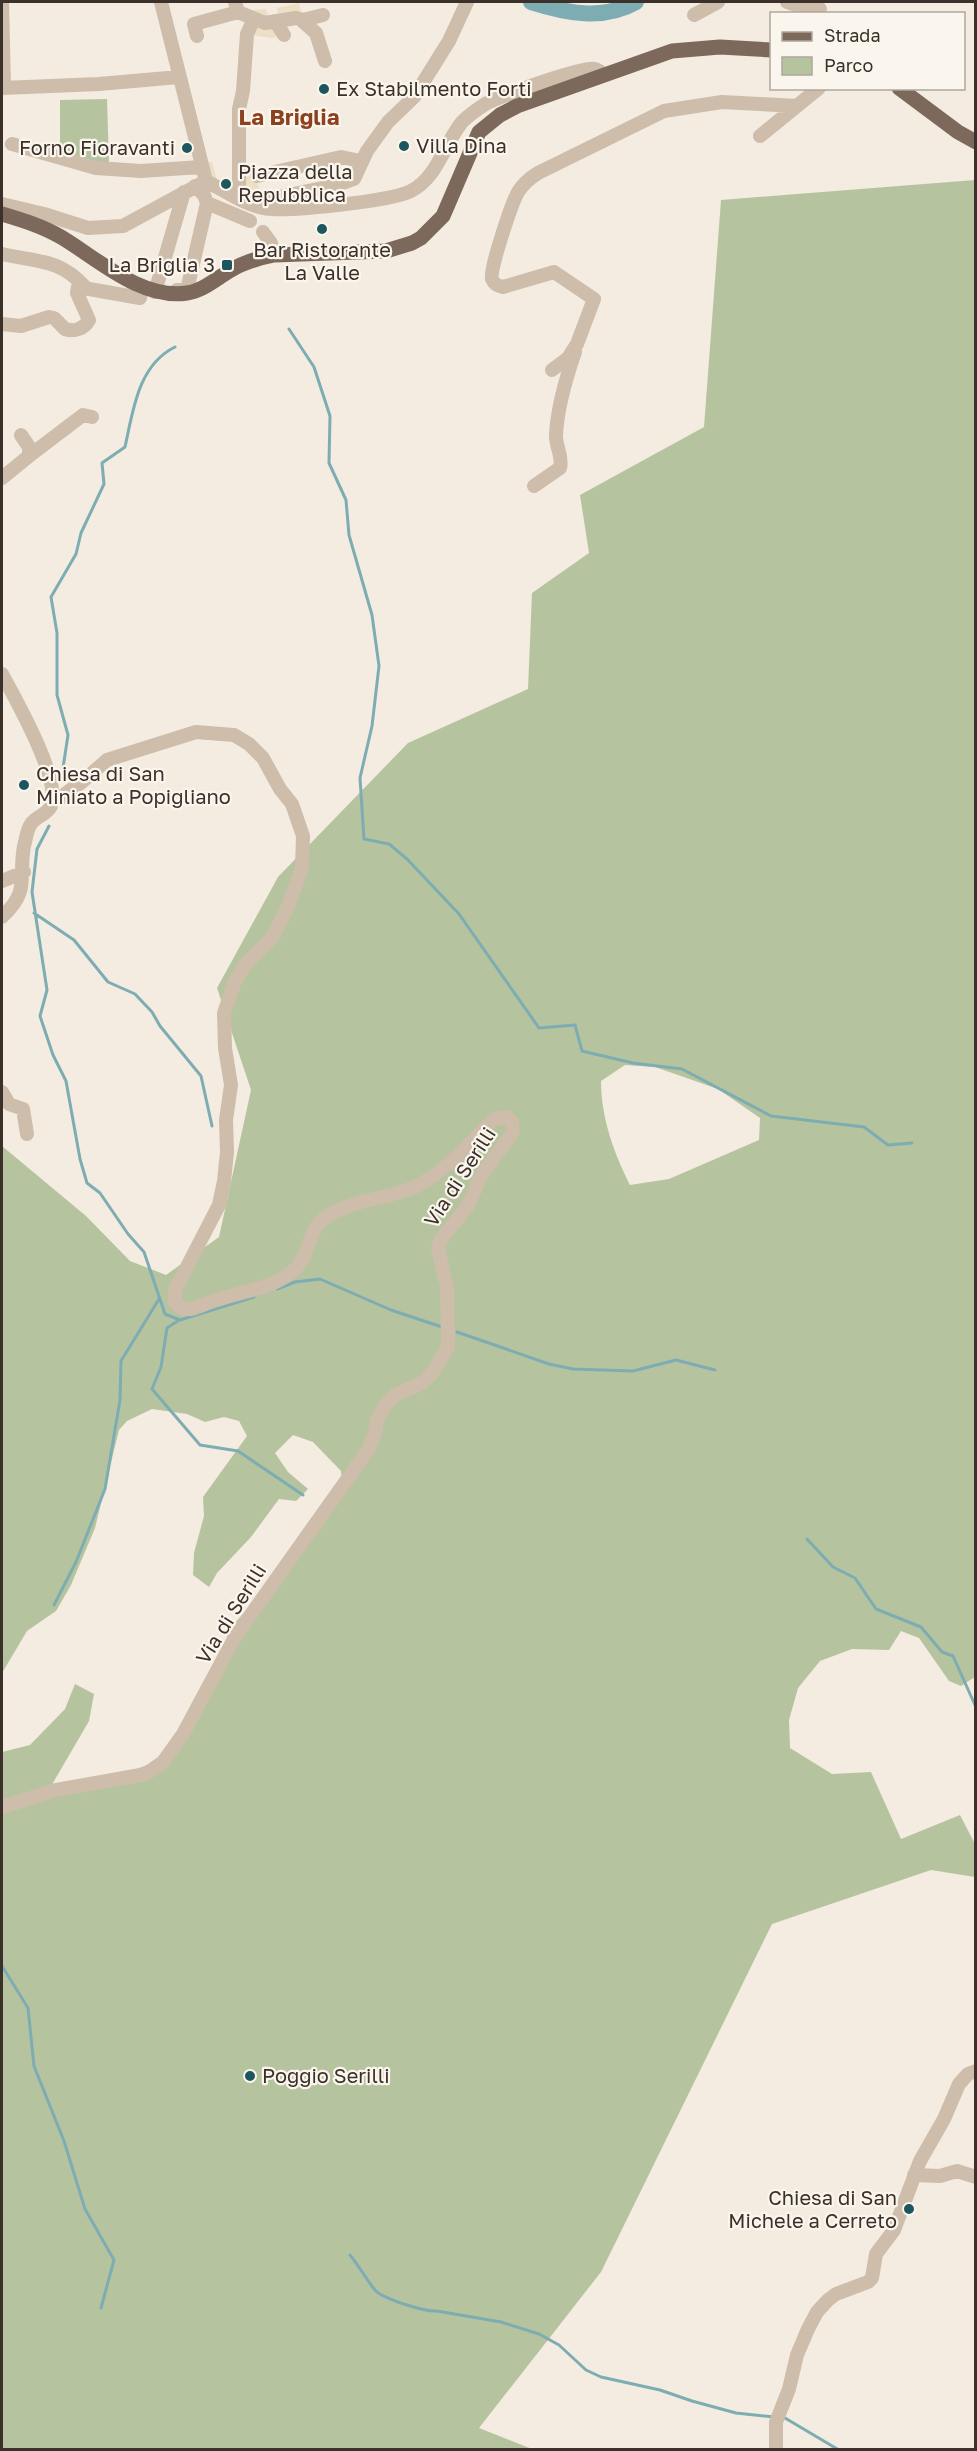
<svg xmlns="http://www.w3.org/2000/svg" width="977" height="2451" font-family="'Golos Text',sans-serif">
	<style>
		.green { fill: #b5c49e; fill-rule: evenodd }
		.plaza { fill: #eddec6 }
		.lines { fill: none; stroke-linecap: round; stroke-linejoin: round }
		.stream { stroke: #7dadb3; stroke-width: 3 }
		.river { stroke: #7dadb3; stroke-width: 16 }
		.minor { stroke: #cdbdaa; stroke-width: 14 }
		.major { stroke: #7d695b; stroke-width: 15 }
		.poi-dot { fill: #1d565f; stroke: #fbf6ed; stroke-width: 2 }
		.labels { text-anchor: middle; stroke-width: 4.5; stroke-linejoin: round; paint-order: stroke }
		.poi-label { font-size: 20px; fill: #3b312a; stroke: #fbf6ed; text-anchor: start }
		.street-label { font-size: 20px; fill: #3b312a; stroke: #fbf6ed }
		.quarter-label { font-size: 22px; font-weight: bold; fill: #8e411f; stroke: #fbf6ed }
	</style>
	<rect width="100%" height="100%" fill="#f4ece0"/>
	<path class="green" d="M107,99L109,165L60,154V100Z
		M975,180V1677L961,1686L949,1681L919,1638L901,1631L889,1650L852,1649L820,1661L798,1688L789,1720L790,1748L832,1774L871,1772L901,1839L960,1815L975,1844V1877L931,1870L772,1924L601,2272L479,2428L532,2449H2V1752L30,1745L65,1709L75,1684L94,1694L89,1721L50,1788L129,1772L157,1761L181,1726L227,1644V1632L249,1607L342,1481L341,1471L313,1442L293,1435L275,1453L288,1472L308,1489L296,1501L279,1499L251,1537L217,1573L209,1587L193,1575L194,1553L204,1516L203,1497L247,1436L239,1421L224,1417L205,1422L187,1414L152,1409L127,1421L119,1430L95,1528L71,1585L56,1611L27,1631L2,1673V1146L86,1216L130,1261L166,1275L219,1237L251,1090L217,988L278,877L408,743L528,689L532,593L589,553L580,495L704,427L721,200ZM625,1065L655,1067L718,1089L760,1118L759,1140L669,1179L630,1185C614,1153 601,1118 601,1081Z"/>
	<path class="plaza" d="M299,3L304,23L286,27L284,35L271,38L245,34L250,10L266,9L268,16L278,13L277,8Z
		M200,162H212L217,180L238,179L256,174L262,202L202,180Z"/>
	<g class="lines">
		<path class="stream" d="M289,329L314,367L330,416L329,463L346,500L349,535L372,615L379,666L372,726L360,778L364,839L389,844L407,859L459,914L539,1028L575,1025L582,1051L633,1063L682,1069L771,1116L864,1127L888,1145L912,1143
			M63,768L68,735L57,695V633L51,597L76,554L81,533L104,484L102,463L125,447C133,411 138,365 175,347
			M49,826L37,849L32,892L47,990L40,1016L53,1055L66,1081L80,1159L87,1183L100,1193L128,1234L144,1252L165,1314L180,1320L254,1297
			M34,913L74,940L108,982L135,994L152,1012L160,1026L201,1076L212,1126
			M277,1289L295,1282L320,1279L391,1310L442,1327
			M179,1320L167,1328L161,1367L152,1389L200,1445L238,1451L303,1495
			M457,1332L549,1364L573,1369L633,1371L676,1360L715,1370
			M807,1539L833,1567L855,1578L876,1609L921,1627L942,1652L953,1656L975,1705
			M54,1605L76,1562L105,1489L120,1400L121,1361L159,1299
			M2,1966L28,2008L34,2066L64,2141L85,2209L114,2260L101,2308
			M350,2255C359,2266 366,2279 375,2290C383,2299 425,2312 437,2311L501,2322L539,2334L559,2345L586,2370L601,2377L660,2390L692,2401L736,2413L774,2417
			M781,2418H785L839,2450"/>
		<path class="river" d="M531,2C566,13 603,21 636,2"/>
		<path class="minor" d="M2,2L4,88
			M161,2L206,181C223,190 244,204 263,208C285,213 391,201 411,191C438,177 444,144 462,122C469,115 479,108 487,103C502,96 582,66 595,69C596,69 603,73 603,74
			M235,2L238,12L265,23L296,18L303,20L323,15
			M787,2L807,9H820
			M694,15L718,2
			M300,19L316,33L325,61
			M275,21L284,35
			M197,36L194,24L238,12
			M2,88L99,84L179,77
			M760,136L819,88
			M12,144L96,168L141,171L201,167
			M257,176L341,157L361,161
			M239,197V109L243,91L247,34L254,19
			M255,202L337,185L354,179L367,151L388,122L414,97L449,41L467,2
			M207,203L250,221
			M2,204L44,214L88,228L123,226L206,181
			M263,232L271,243L274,255
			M2,254C36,262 59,258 85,287
			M177,290H187L207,203L204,195L195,186
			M155,292L184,192
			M2,324L21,326L49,317L54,318L65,329C74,332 84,329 89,320L77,293L78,287L140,298L143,287
			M552,370L568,358L577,344L594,299L554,272L503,287C497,286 494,284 492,279C489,270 512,203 518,192C523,184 530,178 538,173L664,111L722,102L797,106
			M29,456L83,415L92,417
			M2,478L29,456V447L21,435
			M534,486L560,468C563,457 556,447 556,436C557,408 566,378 575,352
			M2,674C15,698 62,780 51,806C47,815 36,816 31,824C27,829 26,839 24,846C18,878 31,890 2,917
			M2,881L24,872
			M2,1092L9,1104L23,1109L27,1134
			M2,1807L56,1790L146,1774L163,1762L183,1734L235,1637L368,1450L375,1433L377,1420L384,1407L395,1395L422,1383L433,1372L448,1347L447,1287L438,1249L441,1239L468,1206L481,1176L513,1132L512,1122L507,1117L494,1119C468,1144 444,1175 410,1189C384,1199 355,1200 331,1214C305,1228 313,1250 297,1267C279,1288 242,1291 217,1300C208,1302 200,1307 191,1309H183L175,1303V1290L219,1205L224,1181L227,1152L226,1120L231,1085L225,1048L224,1013L235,981L245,965L272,938L289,904L302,868L303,836L292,804L280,789L263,758L249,744L234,735L196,732L107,760L83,781L60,798L52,799
			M914,2175L940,2176L957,2171L976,2177
			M776,2450V2422L789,2389L797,2355L808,2329L817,2312L828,2300L836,2294L868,2282L872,2278L876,2254L894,2230L920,2161L944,2119L959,2084L968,2074L976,2071"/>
		<path class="major" d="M899,88L958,132L976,142
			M2,214C22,220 42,226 61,237C98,259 141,300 187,293C203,291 217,278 231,270C244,262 259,258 274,255L386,251L412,243L421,238L443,216L479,132L500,115L517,106L672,51L720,47L772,50"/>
	</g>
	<g class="poi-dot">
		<circle cx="324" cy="89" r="6"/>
		<circle cx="404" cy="146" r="6"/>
		<circle cx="187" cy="148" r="6"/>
		<circle cx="226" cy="184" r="6"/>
		<circle cx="322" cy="229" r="6"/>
		<rect x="221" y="259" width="12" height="12" rx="3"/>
		<circle cx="24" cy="785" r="6"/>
		<circle cx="250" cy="2076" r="6"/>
		<circle cx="909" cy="2209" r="6"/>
	</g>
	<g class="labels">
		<g class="poi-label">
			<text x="336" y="96">Ex Stabilmento Forti</text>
			<text x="416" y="153">Villa Dina</text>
			<text x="175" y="155" text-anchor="end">Forno Fioravanti</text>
			<text x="238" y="179">Piazza della<tspan x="238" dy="23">Repubblica</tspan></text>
			<text x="322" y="257" text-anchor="middle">Bar Ristorante<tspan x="322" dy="23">La Valle</tspan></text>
			<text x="215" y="272" text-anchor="end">La Briglia 3</text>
			<text x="36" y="781">Chiesa di San<tspan x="36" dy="23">Miniato a Popigliano</tspan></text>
			<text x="262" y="2083">Poggio Serilli</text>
			<text x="897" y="2205" text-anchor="end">Chiesa di San<tspan x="897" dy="23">Michele a Cerreto</tspan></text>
		</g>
		<g class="street-label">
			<text transform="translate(460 1177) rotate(-57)" y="7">Via di Serilli</text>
			<text transform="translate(231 1614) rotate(-58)" y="7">Via di Serilli</text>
		</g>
		<g class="quarter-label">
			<text x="289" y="125">La Briglia</text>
		</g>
	</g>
	<rect width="977" height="2451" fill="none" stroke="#3b312a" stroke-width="6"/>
	<rect x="770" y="12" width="195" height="78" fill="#fbf6ed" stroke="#aea79f" stroke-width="1.5"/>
	<rect x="782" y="32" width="30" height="9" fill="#7d695b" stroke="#aea79f" stroke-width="1.5"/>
	<text x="824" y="42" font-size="18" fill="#3b312a">Strada</text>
	<rect x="782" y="57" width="30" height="18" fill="#b5c49e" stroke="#aea79f" stroke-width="1.5"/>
	<text x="824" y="72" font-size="18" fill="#3b312a">Parco</text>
</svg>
